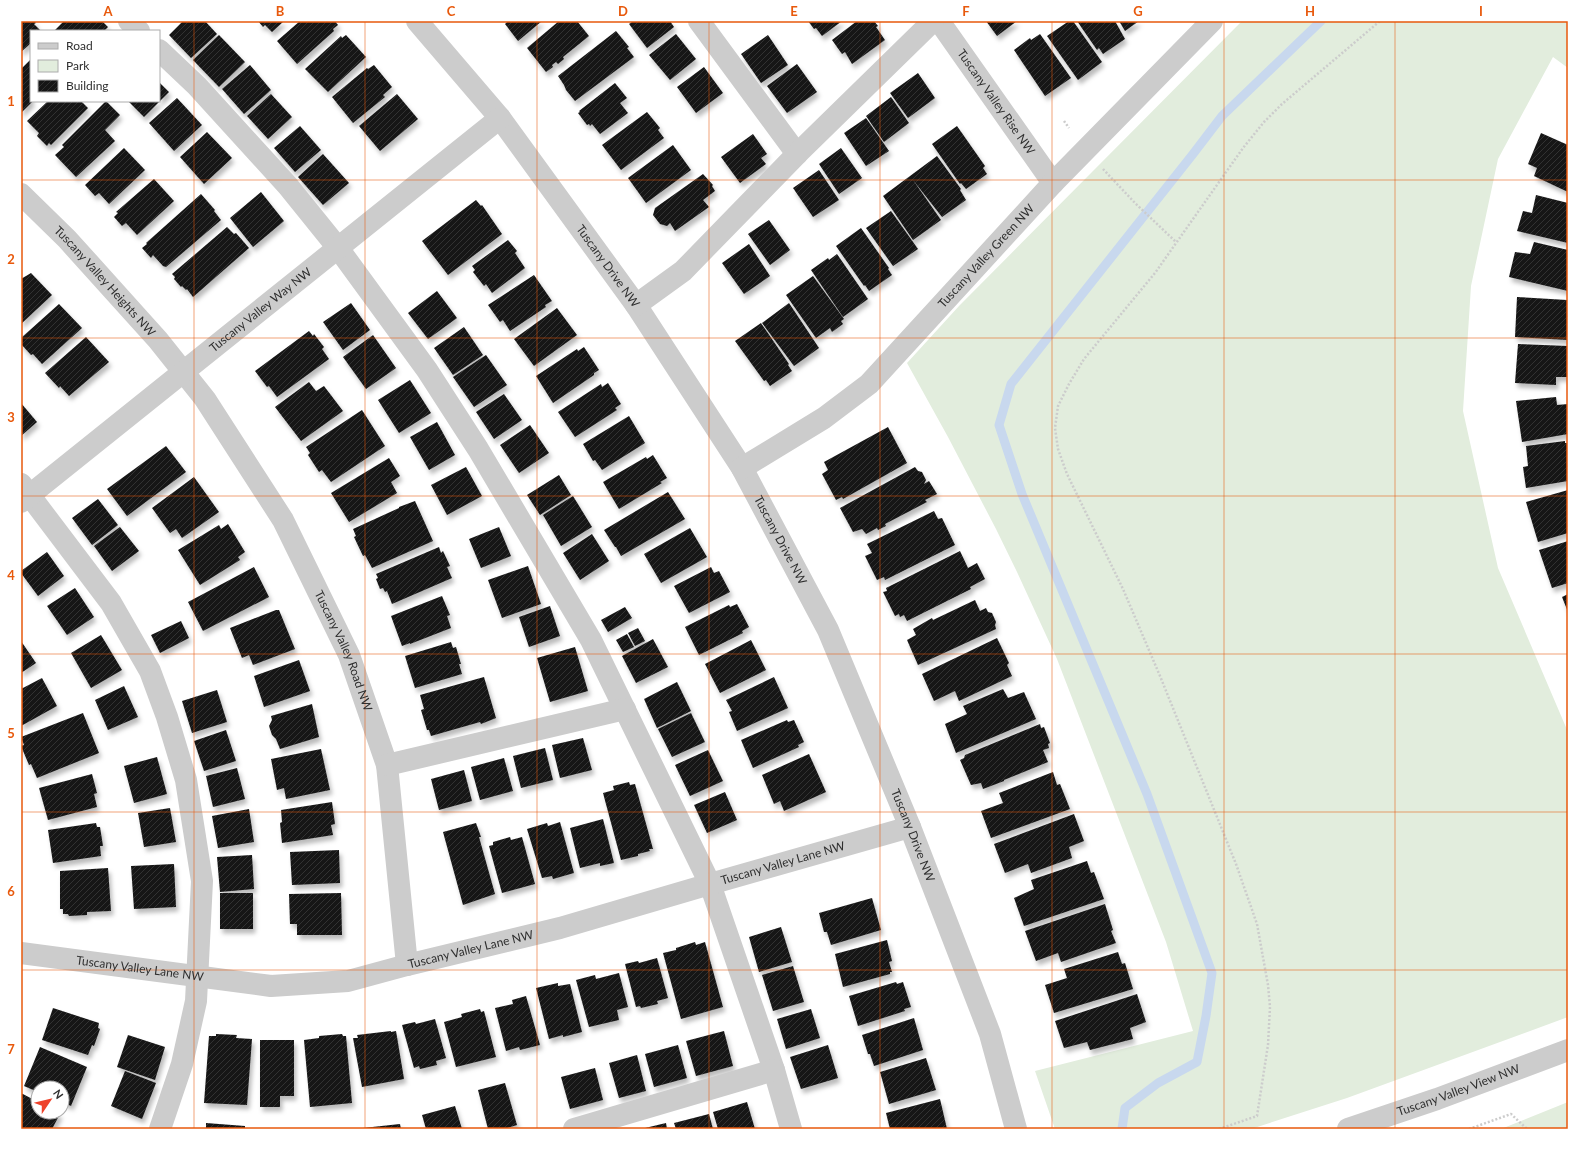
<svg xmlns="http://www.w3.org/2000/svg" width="1589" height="1150" font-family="Lato,sans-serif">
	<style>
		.green { fill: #e2eddd }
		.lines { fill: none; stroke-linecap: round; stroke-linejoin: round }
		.stream { stroke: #c8d8ee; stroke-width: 9 }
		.building { fill: url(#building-hatch); filter: url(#shadow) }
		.path { stroke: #ccc; stroke-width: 2.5; stroke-dasharray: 2 2; stroke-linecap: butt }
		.minor { stroke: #ccc; stroke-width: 22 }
		.grid { fill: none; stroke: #e8590c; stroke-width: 1; stroke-opacity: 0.55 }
		.labels { text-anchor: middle; stroke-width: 4; stroke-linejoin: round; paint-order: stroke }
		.street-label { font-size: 12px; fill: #2f2f2f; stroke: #fff }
		.neatline { fill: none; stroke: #e8590c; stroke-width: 1.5 }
		.grid-label { font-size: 13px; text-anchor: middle; font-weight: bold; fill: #e8590c }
	</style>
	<defs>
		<pattern id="building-hatch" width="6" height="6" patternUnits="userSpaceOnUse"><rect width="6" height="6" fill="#161616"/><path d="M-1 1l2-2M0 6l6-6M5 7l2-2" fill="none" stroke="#303030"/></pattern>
		<filter id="shadow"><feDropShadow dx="2.5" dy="4.5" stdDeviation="2" flood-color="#0004"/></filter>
	</defs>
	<rect width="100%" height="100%" fill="#fff"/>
	<path class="green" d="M1242,21H1568V68L1553,57L1498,159L1471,286L1463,411L1498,568L1568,732V1017L1347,1098L1251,1129H1055L1035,1071L1193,1031L1166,942L1057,659L1017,572L996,529L948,437L907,363L959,306Z
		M1568,1102V1129H1501Z"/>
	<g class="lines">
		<path class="stream" d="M1122,1129L1125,1108L1158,1083L1197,1062L1206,1016L1212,973L1147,794L1022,494L999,425L1011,384L1193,154L1222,116L1321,21"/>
	</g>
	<path class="building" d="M21,21H34L36,23L34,24L41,31H31V43L21,52Z
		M64,21H102L108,27L104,31H56L55,30Z
		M183,21H205L217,34L191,58L169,35Z
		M258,21H284L272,32L265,25L263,27Z
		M300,21H335L338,25L333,29L334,31L297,64L277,41Z
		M508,21H542L518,41L505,24Z
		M559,21H577L589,36L563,57L564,59L558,64L556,62L552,65L553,67L546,72L527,48Z
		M633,21H670L674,27L647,48L629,24Z
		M808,21H842L822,36L816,28L814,29Z
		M857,21H874L878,26L876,27L885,40L852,64L845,52L842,54L832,40Z
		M986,21H1017L997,36Z
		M1069,21H1073L1102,62L1078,80L1047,36Z
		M1077,21H1115L1125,39L1103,54L1099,48L1097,50Z
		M1119,21H1139L1125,31Z
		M616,31L629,47L627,48L634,57L575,101L566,90L564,85L558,76Z
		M676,34L696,59L670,80L649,55Z
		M1040,34L1071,78L1045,96L1014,50L1030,38L1031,40Z
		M219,35L245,62L219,87L193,60Z
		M346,35L366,57L328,92L305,69L341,36L342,38Z
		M768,35L788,65L761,83L741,54Z
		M31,59V101H33L21,113V69Z
		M797,64L817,92L787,113L767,86Z
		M250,65L271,90L244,114L222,89Z
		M374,65L392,87L383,95L385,97L353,123L332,97L367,68L368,69Z
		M704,67L723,93L696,113L677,87Z
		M918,73L935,98L908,118L890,93Z
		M159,82L169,92L144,117L128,101H159Z
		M615,83L627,98L620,103L628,113L600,134L592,124L590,126L589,124L587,125L578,113L580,112L579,111Z
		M271,94L292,117L268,139L247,116Z
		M397,94L418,119L380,151L359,126Z
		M891,97L909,123L884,142L866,116Z
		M177,98L202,125L174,151L149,123Z
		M48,101H81L88,108L51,145L49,143L47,146L37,136L39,133L27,121Z
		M106,101L120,115L105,130L115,141L76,177L55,155L64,147L62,145Z
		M647,112L660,128L658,130L664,138L621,170L602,145Z
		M866,118L889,151L866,166L844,133Z
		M300,126L321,150L295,172L274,148Z
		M957,126L985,166L983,168L987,174L966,189L961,183L960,184L932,144Z
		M207,132L232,158L204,184L180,157Z
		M1541,133L1568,145V192L1534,176L1537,168L1528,164Z
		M753,134L767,154L761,158L766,164L740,183L721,157Z
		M673,145L691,170L646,203L628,178Z
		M124,148L145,170L109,204L99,193L95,196L85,185Z
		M841,148L862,178L839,194L819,164Z
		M323,154L349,183L323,205L298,177Z
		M937,156L961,189L960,190L966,200L942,217L913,180L941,220L913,240L883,196Z
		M819,170L839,200L813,217L793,188Z
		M703,174L713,185L712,186L715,191L703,200L709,207L675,231L670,223L667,226L660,224L653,215L655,208Z
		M154,179L174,201L137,235L126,223L122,226L114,217L118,213L116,212Z
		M261,192L284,221L253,247L230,218Z
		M201,194L215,210L214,211L221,220L166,267L163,266L153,255L151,258L142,248L147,244L146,243Z
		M1536,195L1568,203V243L1517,231L1523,211L1532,213Z
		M476,200L481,206L482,205L502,234L448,275L422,241Z
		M891,211L918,249L893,266L866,228Z
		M769,220L790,250L770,265L748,234Z
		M227,227L234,234L236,233L249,248L193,297L187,289L186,290L182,286L181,287L174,279L175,277L172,274Z
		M861,228L889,268L888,269L892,275L869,291L865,285L864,286L836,246Z
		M508,240L517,251L515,253L525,268L492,293L486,284L484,286L473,272L475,270L472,266Z
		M1534,242L1568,250V291L1509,277L1515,252L1530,254Z
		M749,244L770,276L744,294L722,263Z
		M837,254L868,299L843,317L811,270L828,258L829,260Z
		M31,273L52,295L21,324V279Z
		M534,275L552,301L545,305L546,307L510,331L503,320L500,322L488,305Z
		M813,276L844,319L841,321L843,324L832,332L830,328L816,338L786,295Z
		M437,291L457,318L428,339L408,313Z
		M1517,297L1567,300L1568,340L1515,337Z
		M351,303L370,330L343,350L323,322Z
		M789,303L819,348L794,366L762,323Z
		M59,304L82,328L42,364L33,354L31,355L21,344V338Z
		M557,308L577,335L534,366L514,339Z
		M761,323L789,364L788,365L792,371L770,386L766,380L764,381L735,341Z
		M464,327L483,355L453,375L434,348Z
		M309,331L313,336L314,334L324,347L322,349L329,359L277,397L269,386L267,387L255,371Z
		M373,335L396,368L366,389L343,357Z
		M86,337L109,362L69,396L60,386L59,388L45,373Z
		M1518,344L1568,346V377H1556V385L1515,383Z
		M584,347L599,370L594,373V375L553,403L536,376L577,349L578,351Z
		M486,355L507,385L474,407L453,377Z
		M410,380L431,413L399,433L378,400Z
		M309,382L316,391L324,386L343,411L301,441L275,407Z
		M608,383L621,404L615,408L617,410L575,437L558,412L601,384L602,387Z
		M504,394L522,420L494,439L476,412Z
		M1556,397L1557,405L1568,404V434L1522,442L1516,401Z
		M21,403L37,422L21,436Z
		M362,410L385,446L331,482L322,470L319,472L308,455L310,453L306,447Z
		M629,416L645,443L602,470L595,460L593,461L583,444Z
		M437,422L455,455L429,470L410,437Z
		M530,425L549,453L519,473L500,445Z
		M888,427L907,463L843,499L842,497L836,500L822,474L828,470L824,462Z
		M1565,441V443H1568V481L1526,488L1523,467L1528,466L1526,446Z
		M166,446L186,472L127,516L107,489Z
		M653,455L667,478L660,482L662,483L619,509L603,482L646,457L647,459Z
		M389,458L400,476L391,482L397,493L349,522L331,493Z
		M466,467L482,496L447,515L431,485Z
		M915,467L918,471L922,472L926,480L924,484L929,481L937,494L925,500L927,502L885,524L886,526L878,530L877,528L866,534L862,529L853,532L840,508Z
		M559,475L571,495L540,515L527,495Z
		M194,477L219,512L182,538L176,529L170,533L152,508Z
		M1568,490V533L1538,542L1526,502Z
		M668,492L685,519L621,556L616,547H615L604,530Z
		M573,496L592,527L561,546L543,515Z
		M98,499L118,525L92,545L72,518Z
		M415,501L433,541L372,568L365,555L363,556L354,537L356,536L353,529L399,508V507Z
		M934,511L938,519L942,518L955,545L885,580L884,577L877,580L865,556L872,553L867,544Z
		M228,524L245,552L238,557L240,560L200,585L178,550L219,525L221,529Z
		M120,527L139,551L112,571L94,546Z
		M499,527L511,556L481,568L469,539Z
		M690,528L707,557L661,583L644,554Z
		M592,534L609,561L580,580L563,553Z
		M1568,541V583L1552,588L1539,550Z
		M439,547L441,553L443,551L450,566L447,567L452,578L392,604L387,591L385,592L383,588L380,589L376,579L378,578L376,574Z
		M960,551L968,568L977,563L985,579L970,587L971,589L907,621L904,615L900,617L899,614L895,616L883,592L887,591L886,588Z
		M47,552L64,576L38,596L21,573V571Z
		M528,566L541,604L502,618L488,580Z
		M254,567L269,597L203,631L188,602Z
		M711,567L714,573L719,571L730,592L689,613L674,586Z
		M75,588L94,617L67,635L47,606Z
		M1568,594V612L1562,597Z
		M442,596L450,615L447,616L451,628L410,644V643L402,646L391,616Z
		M975,600L980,611L986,608L988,612L992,613L996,622L995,625L996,629L918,665L907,640L916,635L913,629L932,618L933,620Z
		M737,604L749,627L742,631L743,633L699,655L685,627L729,605L730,607Z
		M550,606L560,636L529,647L519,617Z
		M625,607L632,618L608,632L601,620Z
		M276,610H279L295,649L253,665L249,655L242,658L230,628Z
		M181,621L189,638L160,653L151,635Z
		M638,628L645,641L635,646L628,633Z
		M627,634L634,647L623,652L616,640Z
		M101,635L122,670L91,688L71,653Z
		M997,638L1009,663L1007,665L1012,676L959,701L955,691L934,701L922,674Z
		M653,639L668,667L636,683L622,656Z
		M751,640L766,670L720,693L705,664Z
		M21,641L36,663L21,673Z
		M451,642L453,648L456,647L461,664H459L462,674L415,688L405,656Z
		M575,647L588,691L550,702L537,658Z
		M299,660L310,691L264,707L254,676Z
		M484,677L496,718L481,724L480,722L431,736L429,730H427L421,710L424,709L420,695Z
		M774,677L788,708L737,731L729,712L732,711L726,700Z
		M42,678L57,706L21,726V689Z
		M677,682L691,711L657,728L644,699Z
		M124,686L138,717L108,730L95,700Z
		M1003,689L1008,698L1024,692L1036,719L956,753L945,724L967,714L963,706Z
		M217,690L227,722L192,733L182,701Z
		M312,704L319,737L280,749L276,739L272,735L269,726L272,720L271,716Z
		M83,713L99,753L37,778L31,764L29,765L21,746L24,745L21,737Z
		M691,713L705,742L672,757L658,729Z
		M787,720L788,722L794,720L804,742L798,745L799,747L753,768L741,740Z
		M1040,724L1041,728L1044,727L1050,743L1048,744L1049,748L1043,750L1048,762L1004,780V781L983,789L981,783L971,785L960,760L964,758L965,755Z
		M226,730L236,761L204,771L194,741Z
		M583,738L592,770L560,778L552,745Z
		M545,748L553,780L521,788L513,756Z
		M321,749L330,790L286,799L284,788L277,790L271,759Z
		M708,750L723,781L690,796L675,765Z
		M809,754L826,792L784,811L780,801L774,804L762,775Z
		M157,757L167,794L134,803L124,766Z
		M504,758L513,791L480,800L471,767Z
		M237,768L245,799L213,807L206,776Z
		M464,770L472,801L439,810L431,779Z
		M1053,772L1057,785L1060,784L1070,809L991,838L981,811L1003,803L999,793Z
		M92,774L97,793L94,794L97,807L48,820L39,788Z
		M629,782L630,785L635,784L653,849H649L650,851L638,854V856L621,860L603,793L614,790L613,786Z
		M725,792L737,820L707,833L694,805Z
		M332,802L335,824L331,825L333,835L282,843L280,823L282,822L281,810Z
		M170,808L176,842L144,847L138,813Z
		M249,809L254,842L218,848L212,816Z
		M1074,814L1084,841L1069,847L1072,858L1031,873L1028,864L1005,873L994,844Z
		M603,819L614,863L600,866V863L580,868L570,828Z
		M560,822L574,873L553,879L552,876L542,878L527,829L547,823L548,826Z
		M96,823L97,827H100L103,846H100L101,856L53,863L48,830Z
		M476,823L481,837H479L495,894L463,905L443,832Z
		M510,837L511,840L522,837L535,884L502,893L489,846L493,845V842Z
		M339,850L340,883L292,885L290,852Z
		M252,855L254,889L220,892L217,857Z
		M1087,861L1091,873L1094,872L1104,899L1024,926L1014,898L1034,889L1031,880Z
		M174,864L176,907L134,909L131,866Z
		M108,868L111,911L87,912V915L69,916L68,914H63V909H60V871Z
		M220,893H253V929H220Z
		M341,893L342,935H297V924H290L289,894Z
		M872,898L881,930L831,945L827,932H824L819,913Z
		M1105,904L1113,930L1111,931L1116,943L1061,962L1058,953L1036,961L1025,931Z
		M781,927L792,962L759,972L749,937Z
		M887,940L892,961L889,962L892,972H890V974L843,987L835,954Z
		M695,942L696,945L705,942L723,1007L681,1019L663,953L676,950V948Z
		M1118,952L1122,964L1125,963L1133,989L1054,1013L1045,985L1067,978L1064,969Z
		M657,958L668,998L657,1001L658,1004L641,1008L640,1006L636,1007L625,964L638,961L639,963Z
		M793,966L804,1002L773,1011L762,975Z
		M619,973L628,1007L617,1010L619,1020L589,1027L576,980L595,975L596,979Z
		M896,982L897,984L903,982L911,1007L904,1009L905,1011L858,1026L849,996Z
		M558,983V986L570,984L582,1032L563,1037V1035L549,1039L536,988Z
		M1137,994L1146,1022L1130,1028L1133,1039L1090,1050L1087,1042L1064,1048L1055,1021Z
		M526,996L540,1045L520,1050L519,1047L506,1051L495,1008L513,1004L512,1000Z
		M53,1008L99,1023L98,1028L100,1029L94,1046L92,1045L88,1055L42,1040Z
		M480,1009L481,1012L484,1011L496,1057L456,1067L444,1022L462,1017L461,1014Z
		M811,1009L820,1038L786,1049L777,1019Z
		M914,1018L923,1050L874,1066L870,1054H868L862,1035Z
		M435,1019L446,1058L436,1061L437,1065L420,1069L419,1066L414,1068L402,1025L415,1022L416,1024Z
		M391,1031V1032L396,1031L404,1079L362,1087L353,1038H358L357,1035Z
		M724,1031L733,1066L696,1076L686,1041Z
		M216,1034L237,1035L236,1038L252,1039L247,1105L204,1103L209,1036H216Z
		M342,1034L343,1036H346L352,1103L310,1107L304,1040L319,1038V1036Z
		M128,1035L165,1047L155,1080L117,1067Z
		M260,1040H294V1096H280V1107H260Z
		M678,1045L687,1078L654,1087L645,1054Z
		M828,1045L838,1078L801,1089L790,1057Z
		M40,1047L87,1067L71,1106L62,1102V1088H38V1092L24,1086Z
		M637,1055L646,1091L619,1098L609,1063Z
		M926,1058L936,1090L889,1104L880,1072Z
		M595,1068L603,1100L570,1109L561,1077Z
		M125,1071L156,1083L142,1119L111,1106Z
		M505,1083L517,1125L504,1129H488L478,1090Z
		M21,1093L38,1102V1112H56L60,1114L52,1129H21Z
		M940,1099L947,1129H890L886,1113Z
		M747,1102L755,1129H718L713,1112Z
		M455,1106L462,1129H426L422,1115Z
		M709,1114L713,1129H676L674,1123Z
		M206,1123L245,1126V1129H206Z
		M666,1123L667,1129H645V1128Z
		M400,1124L401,1129H363V1128Z"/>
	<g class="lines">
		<path class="path" d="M1064,121L1069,128
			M1103,169L1135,203L1176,242
			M1219,1129L1257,1116L1268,1045L1270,1007L1268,985L1257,924L1236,864L1160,676L1123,589L1067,474L1058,449L1055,428L1058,406L1069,384L1084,359L1155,273L1243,148L1264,122L1282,104L1380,21
			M1469,1129L1511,1114L1527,1129"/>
		<g class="minor">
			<path d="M129,21L139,31"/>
			<path id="s1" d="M417,21L500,118L636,305L742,468L828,630L910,827L990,1034L1016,1129"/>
			<path d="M699,21L797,154"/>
			<path id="s2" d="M939,21L1053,183"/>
			<path d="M159,50L197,86L288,186L338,248L427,370L478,449L591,640L710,884L774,1070L791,1129"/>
			<path id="s3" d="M21,194L67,239L158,340L205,399L283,520L349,655L387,765L407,965"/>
			<path d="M636,305L683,271L797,154L933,21"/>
			<path id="s4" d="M742,468L824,418L869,384L1053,183L1212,21"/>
			<path d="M21,484L111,603L150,671L167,717L186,780L202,881L196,1001L182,1064L160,1129"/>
			<path id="s5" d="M21,502L500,118"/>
			<path d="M387,765L625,709"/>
			<path id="s6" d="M21,953L271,986L348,981L407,965L560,928L710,884L910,827"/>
			<path d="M574,1129L774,1070"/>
			<path id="s7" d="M1348,1129L1437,1099L1568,1050"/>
		</g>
	</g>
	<path class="grid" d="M194,21V1129M365,21V1129M537,21V1129M709,21V1129M880,21V1129M1052,21V1129M1224,21V1129M1395,21V1129M21,180H1568M21,338H1568M21,496H1568M21,654H1568M21,812H1568M21,970H1568"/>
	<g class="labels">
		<g class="street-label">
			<text dy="4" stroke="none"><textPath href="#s2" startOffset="99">Tuscany Valley Rise NW</textPath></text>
			<text dy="4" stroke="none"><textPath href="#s4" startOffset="326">Tuscany Valley Green NW</textPath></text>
			<text dy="4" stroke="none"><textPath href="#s1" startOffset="311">Tuscany Drive NW</textPath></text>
			<text dy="4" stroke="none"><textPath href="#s3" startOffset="121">Tuscany Valley Heights NW</textPath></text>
			<text dy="4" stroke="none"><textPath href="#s5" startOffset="307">Tuscany Valley Way NW</textPath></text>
			<text dy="4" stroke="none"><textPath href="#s1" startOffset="635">Tuscany Drive NW</textPath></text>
			<text dy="4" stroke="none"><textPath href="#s3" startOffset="564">Tuscany Valley Road NW</textPath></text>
			<text dy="4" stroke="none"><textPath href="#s1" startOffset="959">Tuscany Drive NW</textPath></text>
			<text dy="4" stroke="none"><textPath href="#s6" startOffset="780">Tuscany Valley Lane NW</textPath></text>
			<text dy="4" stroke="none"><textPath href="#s6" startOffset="456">Tuscany Valley Lane NW</textPath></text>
			<text dy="4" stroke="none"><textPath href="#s6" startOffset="120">Tuscany Valley Lane NW</textPath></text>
			<text dy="4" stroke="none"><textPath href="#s7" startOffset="117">Tuscany Valley View NW</textPath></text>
		</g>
	</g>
	<rect width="1589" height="1150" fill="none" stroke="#ffffff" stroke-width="44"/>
	<rect x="30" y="30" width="130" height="72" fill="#ffffff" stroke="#acacac"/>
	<rect x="38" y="43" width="20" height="6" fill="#cccccc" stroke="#acacac"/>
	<text x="66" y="50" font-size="12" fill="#2f2f2f">Road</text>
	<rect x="38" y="60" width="20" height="12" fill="#e2eddd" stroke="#acacac"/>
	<text x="66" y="70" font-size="12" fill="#2f2f2f">Park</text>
	<rect x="38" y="80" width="20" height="12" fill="url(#building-hatch)" stroke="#acacac"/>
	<text x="66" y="90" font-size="12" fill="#2f2f2f">Building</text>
	<g transform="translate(50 1100) rotate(55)"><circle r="19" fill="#ffffff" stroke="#acacac"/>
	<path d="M0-3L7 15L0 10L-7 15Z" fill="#ee422a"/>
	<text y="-6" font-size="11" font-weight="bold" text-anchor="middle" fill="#2f2f2f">N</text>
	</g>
	<rect x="22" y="22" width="1545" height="1106" class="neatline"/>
	<g class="grid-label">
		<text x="108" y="16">A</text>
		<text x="280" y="16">B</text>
		<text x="451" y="16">C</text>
		<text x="623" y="16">D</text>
		<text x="794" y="16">E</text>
		<text x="966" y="16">F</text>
		<text x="1138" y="16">G</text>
		<text x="1310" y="16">H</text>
		<text x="1481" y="16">I</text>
		<text x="11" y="106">1</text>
		<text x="11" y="264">2</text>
		<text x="11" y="422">3</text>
		<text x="11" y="580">4</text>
		<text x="11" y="738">5</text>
		<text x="11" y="896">6</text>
		<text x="11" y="1054">7</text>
	</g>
</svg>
